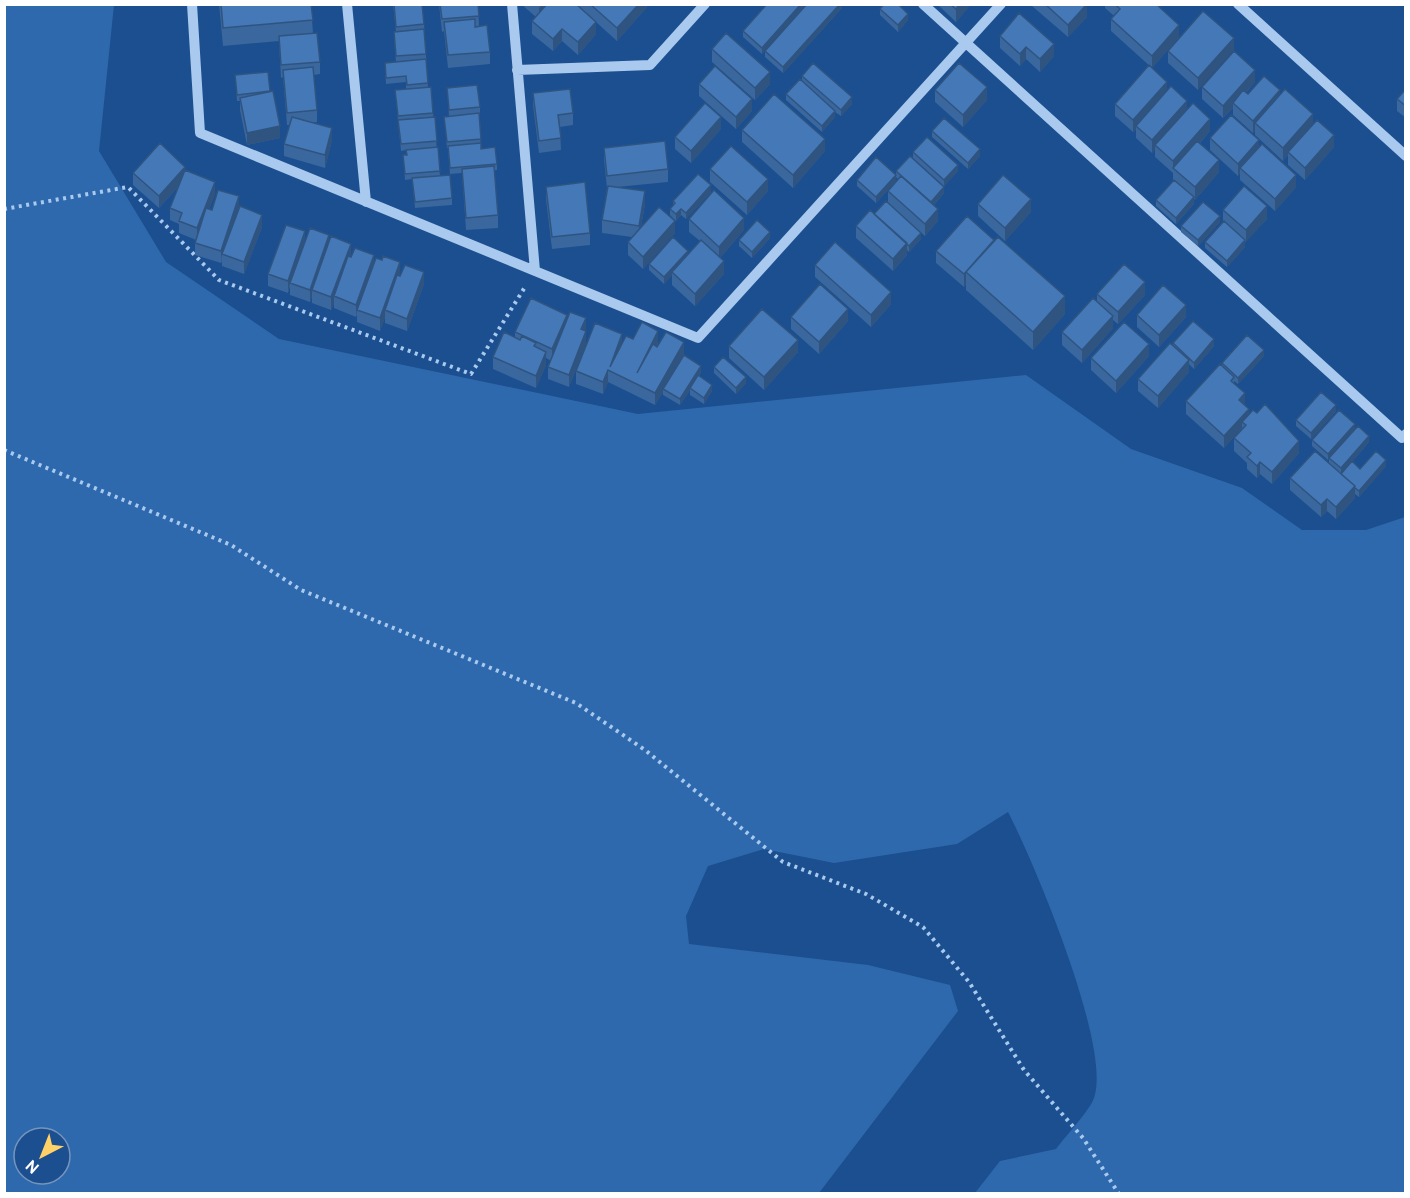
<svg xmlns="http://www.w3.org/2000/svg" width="1410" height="1198" font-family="Overpass,sans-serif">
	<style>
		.green { fill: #2e69ad; fill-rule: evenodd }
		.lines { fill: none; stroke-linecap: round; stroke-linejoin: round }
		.path { stroke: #a9c9ee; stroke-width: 4; stroke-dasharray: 3 4.5; stroke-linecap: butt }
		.minor { stroke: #a9c9ee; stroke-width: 10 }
		.wall { fill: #3a679d }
		.shaded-wall { fill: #305480 }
		.building { fill: #4478b7; stroke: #305480; stroke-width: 1.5 }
	</style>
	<rect width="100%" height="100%" fill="#1b4f8f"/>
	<path class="green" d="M5,4L114,5L99,151L166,262L279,339L638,414L1026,375L1131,449L1242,488L1302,530H1366L1405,517V1193H975L1000,1161L1056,1149C1064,1138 1090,1110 1094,1098C1112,1047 1034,862 1008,812L957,844L834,863L764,849L708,866L686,916L689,944L868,965L950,985L958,1011L819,1193H5ZM24,1138H60V1174H24Z"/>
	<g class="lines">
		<path class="path" d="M4,209L128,187L219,280L471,374L525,287
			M4,450L231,545L301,590L576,703L645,750L783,862L866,894L923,927L969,982L1024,1070L1083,1138L1119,1194"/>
		<path class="minor" d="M192,4L200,133L698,338L1001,4
			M347,4L366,202
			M512,4L535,271
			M923,4L1402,438L1406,434
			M1238,4L1406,156
			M517,70L650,65L705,4"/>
	</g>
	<path class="wall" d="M219,4H311L313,33L320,62V74L314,75L317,110V122L311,123L332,140L325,168L284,156V144L290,125H287L283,77L281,78L279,41L223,46Z
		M393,4L424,24L428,87L433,113L440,176L452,198V205L415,208L412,179L405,180L403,155H406V150L401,151L395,90L406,89V82L386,84L385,69V63L396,62L394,38V32L396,31Z
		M439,4H478L479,26L490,52V64L448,68L444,31L442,32Z
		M521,4H576L596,34L578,55L562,41L553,51L532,34V21L536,17Z
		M576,4H647V7L617,41Z
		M767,4H806L762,54L743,37V31Z
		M842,4V8L783,73L765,57V51Z
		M937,4H971L956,22Z
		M1032,4H1087V17L1068,37L1032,6Z
		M1105,4H1156L1179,37L1152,68L1111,31V19L1114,16L1105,8Z
		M1404,4H1406V13L1404,12Z
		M880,9L908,20L898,32L880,15Z
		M1203,11L1198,90L1168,63V51Z
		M1000,36L1054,56L1040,72L1026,59L1020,66L1000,48Z
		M712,49L770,84L755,100L712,62Z
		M235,75L270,91L280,138L247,145L240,110V101H237Z
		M802,76L852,104L841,116L835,112V117L822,132L786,100V94L802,81Z
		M1255,82L1246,93L1248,94H1280L1313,124L1334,147L1305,180L1288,165V155L1283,161L1255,135V131L1253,133L1233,115V108L1223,118L1202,99V87Z
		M699,84L752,111L736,129L699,96Z
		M447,88L480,107V114H479L481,149L497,164V170H494L498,215V228L466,230L462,173L450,174L448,148H447L444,117L449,116Z
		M1406,89V118L1397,111V99Z
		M935,90L987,100L963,127L935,102Z
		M1167,91L1187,109L1210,131L1200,143L1219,172L1195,200L1194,198V204L1176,224L1156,206V200L1173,181V173L1155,157V149L1152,153L1136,138V129L1133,132L1115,116V104Z
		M533,93L573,113V125L560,127L561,150L539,153L533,105Z
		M721,129L691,163L675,149V137Z
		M742,130L825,151L793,188L742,142Z
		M932,131L980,156L968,169L932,137Z
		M1210,138L1259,147L1296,187L1275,211L1240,180V173L1238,176L1210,150Z
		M604,148L668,169V182L617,187L645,204L641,227L675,233L643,269L628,255V242L632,237L602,233V220L607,188L604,160Z
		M913,152L958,171L944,186L913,158Z
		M710,169L768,191L747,215L710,182Z
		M185,170L215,194L209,209L212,210L239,208L262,227L244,274L222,266V261L221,263L195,255V243L196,240L179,233V224L170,220V208L178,187L159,208L133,185V173Z
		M896,171L944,193L934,205L938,221L925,236L902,216L921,239L909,252L907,250V255L893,271L856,238V226L874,214L888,203V191L898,179L896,177Z
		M857,180L896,181L876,203L857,186Z
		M546,187L590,233V245L552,249L546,199Z
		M711,192L686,219L681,215L676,221L670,215V209L673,206V201Z
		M978,204L1031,212L1005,241L978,216Z
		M1223,210L1267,219L1245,242V247L1227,267L1205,248V242L1223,222Z
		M689,219L744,230L720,258L724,274L695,306L672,285V275L664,284L649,270V264L688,254L700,241L689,232Z
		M1220,222L1198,246L1181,232V226Z
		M770,238L752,258L739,246V240Z
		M305,241L329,242L351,256L350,257L374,264L400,274L399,276L424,284L407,331L385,323V317L380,331L357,322V314L356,317L334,308V303L331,310L312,303V296L310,302L290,295V286L288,293L268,286V274Z
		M936,251L1065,314L1033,350L966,290V284L964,287L936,263Z
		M815,265L891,304L871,327L815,277Z
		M1097,294L1145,295L1118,324L1113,320V328L1082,363L1062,345V332L1097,302Z
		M1137,315L1186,317L1159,347L1137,327Z
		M791,317L848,321L819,354L791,329Z
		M567,319L586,330V344L569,387L548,379V367L551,361L546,358V365L536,388L493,369V357L515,338V332Z
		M633,339L658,343L657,346L684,355L678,365L701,372L699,376L712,391L704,404L690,395V390L680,405L663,395V392L655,405L608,382L603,394L576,384V371Z
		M1173,343L1214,346L1194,369L1189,364V372L1158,408L1138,391V379L1173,345Z
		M729,346L798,352L764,390L729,358Z
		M1149,356L1116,393L1091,370V358Z
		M1264,356L1238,384L1234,381V384L1249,415L1299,453L1272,484L1260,474L1257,478L1247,469V463L1234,451V438L1242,428L1224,448L1186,414V401L1222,366V363Z
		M714,367L746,383L736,394L714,373Z
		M1336,411L1311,439L1296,426V420Z
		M1355,429L1369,442L1352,462L1360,469L1386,466L1359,497L1355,494V498L1336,519L1327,511L1321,517L1290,490V478L1329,463V459L1328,460L1312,446V440Z"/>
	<path class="shaded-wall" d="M542,4H553L539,20V8Z
		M639,4H647V7L617,41V28Z
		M801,4H806L762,54V48Z
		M840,4H842V8L783,73V67Z
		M960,4H971L956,22V9Z
		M1087,4V17L1068,37V25Z
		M908,14V20L898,32V25Z
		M596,22V34L578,55V42Z
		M1179,25V37L1152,68V56Z
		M562,29V41L553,51V39Z
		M1234,38V50L1198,90V78Z
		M1054,44V56L1040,72V59Z
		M1026,47V59L1020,66V54Z
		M1255,70V82L1235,105L1233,103V108L1223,118V106Z
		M770,72V84L755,100V88Z
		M1167,82V94L1136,126V129L1133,132V120Z
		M987,87V100L963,127V115Z
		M1280,90V102L1255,123V131L1253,133V121Z
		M852,97V104L841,116V110Z
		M752,99V111L736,129V117Z
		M1187,101V113L1155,145V149L1152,153V140Z
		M835,111V117L822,132V126Z
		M1313,114V127L1288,152V155L1283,161V148Z
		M721,117V129L691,163V151Z
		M1210,119V131L1176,170L1173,168V161Z
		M280,126V138L247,145V133Z
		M332,128V140L325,168V155Z
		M1334,135V147L1305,180V168Z
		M825,139V151L793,188V175Z
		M1259,140V152L1240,168V173L1238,176V164Z
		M980,149V156L968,169V163Z
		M1219,160V172L1195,200V187Z
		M958,165V171L944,186V180Z
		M185,167V179L159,208V196Z
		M896,175V181L876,203V197Z
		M1296,175V187L1275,211V199Z
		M768,179V191L747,215V202Z
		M215,182V194L197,240V228Z
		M711,185V192L686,219V213Z
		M944,187V193L931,208V202Z
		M645,191V204L639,238V226Z
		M239,196V208L222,254L221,263V251Z
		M1194,197V204L1176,224V218Z
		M1031,199V212L1005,241V228Z
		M1267,206V219L1246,242V230Z
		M681,209V215L676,221V214Z
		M938,209V221L925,236V224Z
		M262,215V227L244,274V262Z
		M1220,216V222L1198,246V240Z
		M744,218V230L719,259V247Z
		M675,221V233L643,269V257Z
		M305,231V244L290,283L288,293V281Z
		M770,232V238L752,258V252Z
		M921,233V239L909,252V246Z
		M329,235V248L312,290V296L310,302V290Z
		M994,240L966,272V284L964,287V274Z
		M1245,240V247L1227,267V261Z
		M907,243V255L893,271V259Z
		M351,244V256L336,297L334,296V303L331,310V297Z
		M688,251V257L672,272V275L664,284V277Z
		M374,255V267L357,310L356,317V305Z
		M724,261V274L695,306V294Z
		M400,262V274L387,311L385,310V317L380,331V318Z
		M424,272V284L407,331V319Z
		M1145,282V295L1118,324V312Z
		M891,292V304L871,327V315Z
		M1065,296V314L1033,350V332Z
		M1186,305V317L1159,347V335Z
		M848,309V321L819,354V342Z
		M567,315V327L552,361V349Z
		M1113,316V328L1082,363V350Z
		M586,318V330L581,342V329Z
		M586,331V344L569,387V375Z
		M658,331V343L637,385V373Z
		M622,334V346L610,367Z
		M1214,339V346L1194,369V363Z
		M798,340V352L764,390V377Z
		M684,342V355L664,389H663V392L655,405V393Z
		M1149,344V356L1116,393V381Z
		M1264,350V356L1238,384V378Z
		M546,352V365L536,388V376Z
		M1189,360V372L1158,408V396Z
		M701,366V372L690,389V388V390L680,405V399Z
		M608,370V382L603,394V382Z
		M746,377V383L736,394V388Z
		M712,385V391L704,404V398Z
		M1245,393V406L1239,400Z
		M1336,405V411L1311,439V433Z
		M1249,409V421L1242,422V428L1224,448V436Z
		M1355,424V430L1328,460V454Z
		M1369,436V442L1341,475V468Z
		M1299,441V453L1272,484V472Z
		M1386,460V466L1359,497V491Z
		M1260,462V474L1257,478V466Z
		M1355,486V498L1336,519V507Z
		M1327,499V511L1321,517V505Z"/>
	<path class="building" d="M221,4H311L313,20L223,28Z
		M394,4H422L424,24L396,27Z
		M440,4H478L479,16L442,19Z
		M547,4H576L596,22L578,42L562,29L553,39L532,21Z
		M590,4H639L617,28Z
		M767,4H801L762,48L743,31Z
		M807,4H840L783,67L765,51Z
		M884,4H898L908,14L898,25L880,9Z
		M950,4H960L956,9Z
		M1045,4H1087L1068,25Z
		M1115,4H1156L1179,25L1152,56L1111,19L1120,9Z
		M1203,11L1234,38L1198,78L1168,51Z
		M1019,13L1054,44L1040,59L1026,47L1020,54L1000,36Z
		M475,19V27L487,25L490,52L448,55L444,22Z
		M424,29L426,54L396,56L394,32Z
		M317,33L320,62L281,65L279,36Z
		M726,33L770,72L755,88L712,49Z
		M1234,51L1255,70L1223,106L1202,87Z
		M426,59L428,83L407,85L406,76L386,78L385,63Z
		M813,63L852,97L841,110L802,76Z
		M959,63L987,87L963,115L935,90Z
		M1149,65L1167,82L1133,120L1115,104Z
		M715,66L752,99L736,117L699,84Z
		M313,67L317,110L287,113L283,70Z
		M268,72L270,91L237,95L235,75Z
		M1264,76L1280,90L1253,121L1233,103L1243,90L1248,94Z
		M800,79L835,111L822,126L786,94Z
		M477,85L480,107L449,110L447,88Z
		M1171,86L1187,101L1152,140L1136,126Z
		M431,87L433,113L398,116L395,90Z
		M570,89L573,113L558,115L561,138L539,141L533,93Z
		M1285,89L1313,114L1283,148L1255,123Z
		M1406,89V106L1397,99Z
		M273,91L280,126L247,133L240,98Z
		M774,94L825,139L793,175L742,130Z
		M705,103L721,117L691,151L675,137Z
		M1193,103L1210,119L1173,161L1155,145Z
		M479,113L481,139L447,142L444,117Z
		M1231,115L1259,140L1238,164L1210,138Z
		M292,117L332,128L325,155L284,144Z
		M435,117L437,141L401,144L398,120Z
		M944,118L980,149L968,163L932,131Z
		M1317,120L1334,135L1305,168L1288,152Z
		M927,137L958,165L944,180L913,152Z
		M665,141L668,169L607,176L604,148Z
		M1197,141L1219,160L1195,187L1173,168Z
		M160,143L185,167L159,196L133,173Z
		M481,143V149L495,147L497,164L450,168L448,146Z
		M1262,144L1296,175L1275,199L1240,168Z
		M731,146L768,179L747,202L710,169Z
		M438,147L440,171L405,174L403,155H407L406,150Z
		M910,156L944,187L931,202L896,171Z
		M876,157L896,175L876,197L857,180Z
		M494,166L498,215L466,218L462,169Z
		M185,170L215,182L197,228L179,221L182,213L170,208Z
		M698,174L711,185L686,213L681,209L676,214L670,209L675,203L673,201Z
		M450,175L452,198L415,202L412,178Z
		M1003,175L1031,199L1005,228L978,204Z
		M901,176L938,209L925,224L888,191Z
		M1174,180L1194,197L1176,218L1156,200Z
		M585,182L590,233L552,237L546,187Z
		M608,186L645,191L639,226L602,220Z
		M1244,186L1267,206L1246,230L1223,210Z
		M218,190L239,196L221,251L195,243L206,208L212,210Z
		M714,190L744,218L719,247L689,219Z
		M886,201L921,233L909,246L874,214Z
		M1203,202L1220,216L1198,240L1181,226Z
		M240,206L262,215L244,262L222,254Z
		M659,207L675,221L643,257L628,242Z
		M870,210L907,243L893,259L856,226Z
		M967,216L994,240L964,274L936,251Z
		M757,220L770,232L752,252L739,240Z
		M1224,221L1245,240L1227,261L1205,242Z
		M286,225L305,231L288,281L268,274Z
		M310,228L329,235L310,290L290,283Z
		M331,236L351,244L331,297L312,290Z
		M673,237L688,251L664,277L649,264Z
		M998,237L1065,296L1033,332L966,272Z
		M701,240L724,261L695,294L672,272Z
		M835,242L891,292L871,315L815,265Z
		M355,248L374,255L356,305L334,296L348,256L351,257Z
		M383,256L400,262L380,318L357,310L376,258L382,260Z
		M1124,264L1145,282L1118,312L1097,294Z
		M405,265L424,272L407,319L385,310L397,275L400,276Z
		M820,284L848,309L819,342L791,317Z
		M1163,285L1186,305L1159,335L1137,315Z
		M531,298L567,315L552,349L515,332Z
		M1093,298L1113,316L1082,350L1062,332Z
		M762,309L798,340L764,377L729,346Z
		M570,312L586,318L581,329L586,331L569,375L548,367Z
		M1193,321L1214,339L1194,363L1173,343Z
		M642,322L658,331L637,373L653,344L657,347L666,332L684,342L655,393L608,370L603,382L576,371L595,323L622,334L610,367L626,336L633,339Z
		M1124,322L1149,344L1116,381L1091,358Z
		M504,332L520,340L522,336L536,343L534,346L546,352L536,376L493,357Z
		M1247,335L1264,350L1238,378L1222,363Z
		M1170,343L1189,360L1158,396L1138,379Z
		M684,355L701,366L680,399L663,389Z
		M723,357L746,377L736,388L714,367Z
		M1220,364L1234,377L1231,381L1245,393L1239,400L1249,409L1224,436L1186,401Z
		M698,375L712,385L704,398L690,388Z
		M1321,392L1336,405L1311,433L1296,420Z
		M1265,404L1299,441L1272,472L1260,462L1257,466L1247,457L1251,453L1234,438L1246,425L1242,422L1253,410L1257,413Z
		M1339,410L1355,424L1328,454L1312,440Z
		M1358,426L1369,436L1341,468L1329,458Z
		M1315,451L1355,486L1336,507L1327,499L1321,505L1290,478Z
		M1376,451L1386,460L1359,491L1354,487L1355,486L1341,474L1352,461L1360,469Z"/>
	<rect width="1410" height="1198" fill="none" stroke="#ffffff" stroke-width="12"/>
	<g transform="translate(42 1156) rotate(222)"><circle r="28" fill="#1b4f8f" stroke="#7695bc" stroke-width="1.5"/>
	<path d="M0-4.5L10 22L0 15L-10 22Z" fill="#ffd166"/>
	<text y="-9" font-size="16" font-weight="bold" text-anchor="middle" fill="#ffffff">N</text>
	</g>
</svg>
